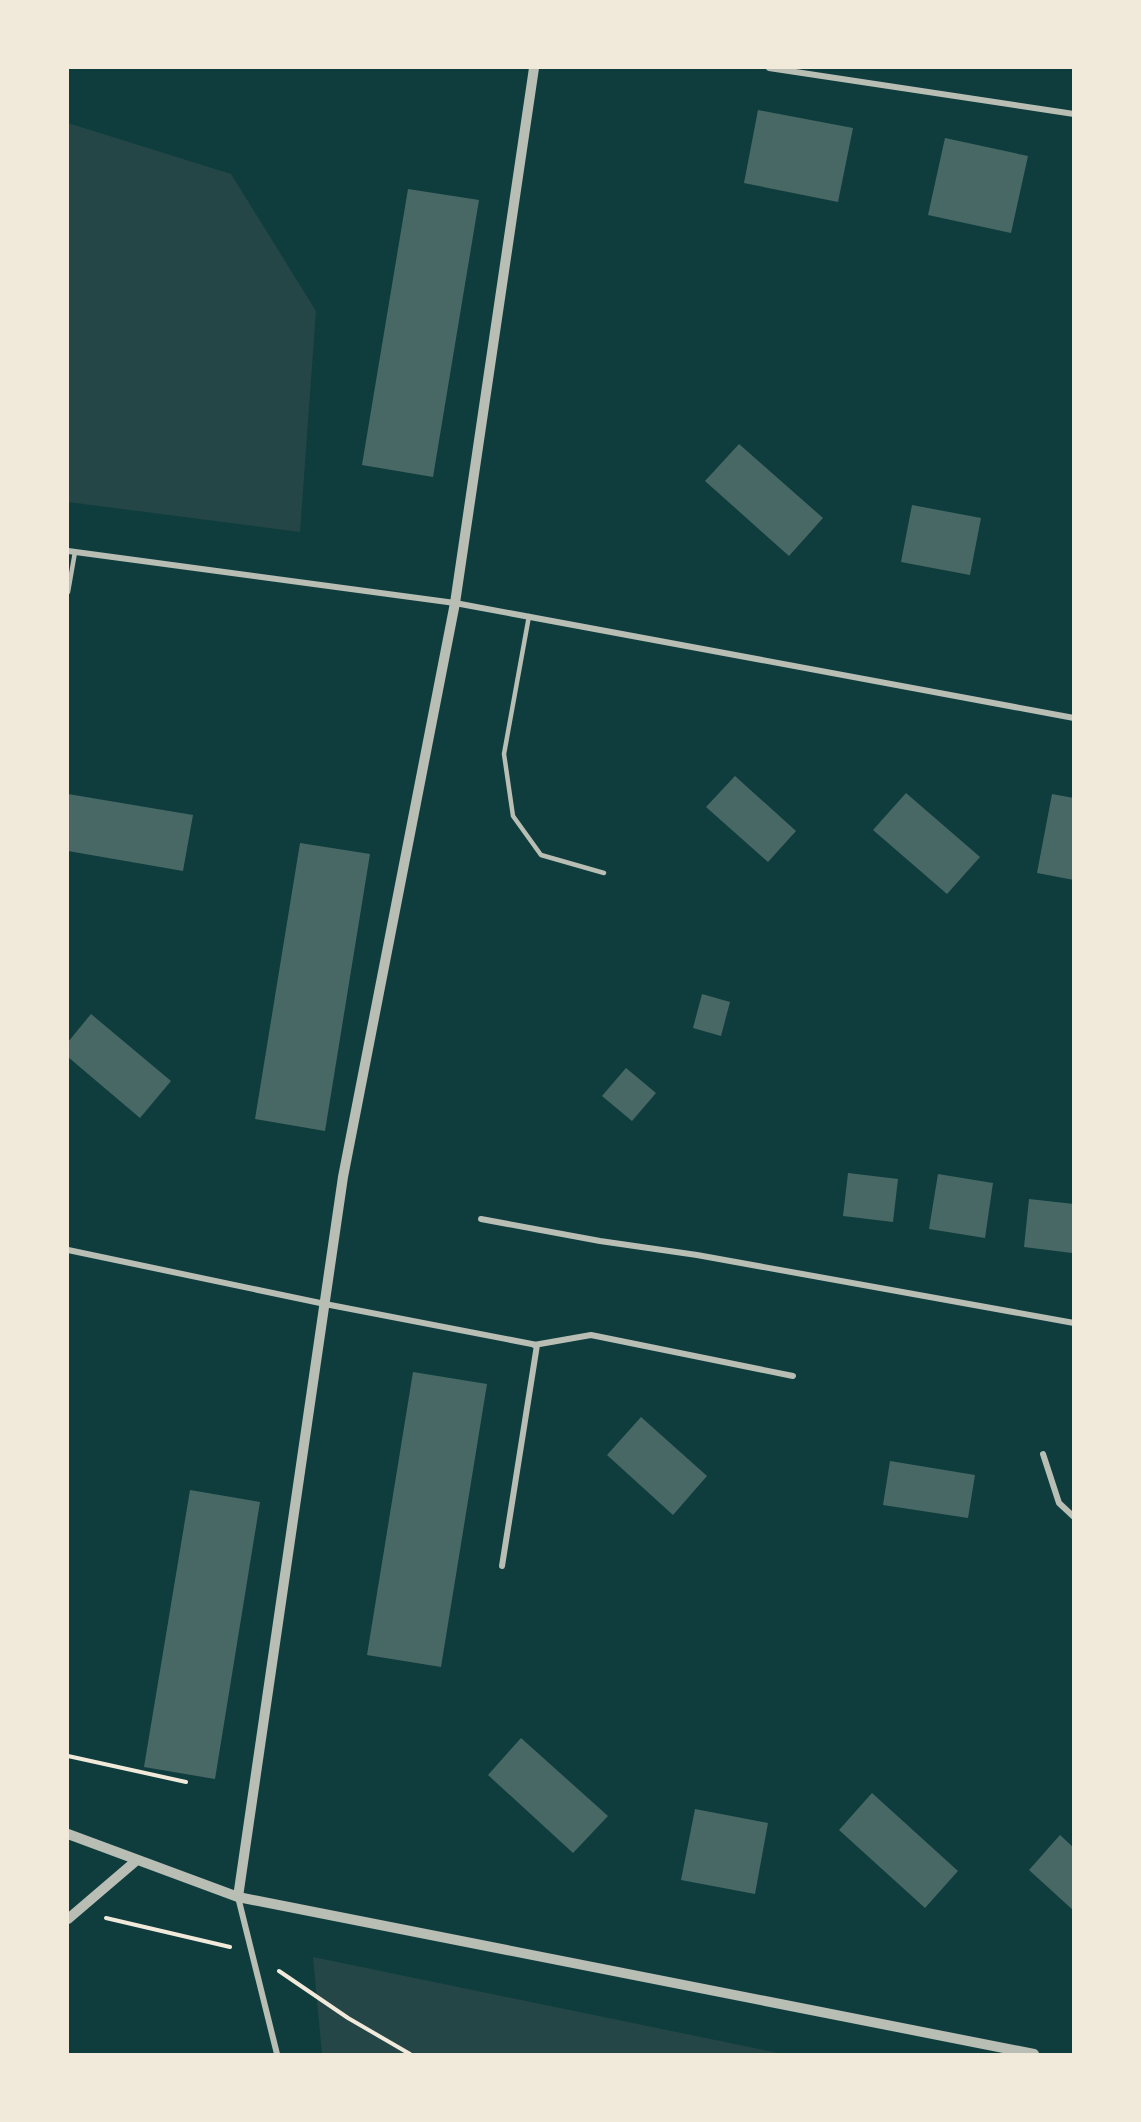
<svg xmlns="http://www.w3.org/2000/svg" width="1141" height="2122" font-family="'Nunito Sans',sans-serif">
	<style>
		.green { fill: #244646 }
		.building { fill: #486865 }
		.lines { fill: none; stroke-linecap: round; stroke-linejoin: round }
		.path { stroke: #f1e9da; stroke-width: 4 }
		.service { stroke: #b8beb3; stroke-width: 4.5 }
		.minor { stroke: #b8beb3; stroke-width: 6 }
		.tertiary { stroke: #b8beb3; stroke-width: 10 }
	</style>
	<rect width="100%" height="100%" fill="#0f3d3e"/>
	<path class="green" d="M68,123L231,174L316,311L300,532L68,502Z
		M313,1957L783,2054H322Z"/>
	<path class="building" d="M758,110L853,128L838,202L744,183Z
		M945,138L1028,156L1011,233L928,215Z
		M408,189L479,200L433,477L362,465Z
		M739,444L823,518L789,556L705,481Z
		M912,505L981,518L970,575L901,562Z
		M735,776L796,831L768,862L706,807Z
		M906,793L980,857L947,894L873,830Z
		M68,794L193,815L183,871L68,851Z
		M1052,794L1074,798V880L1037,873Z
		M300,843L370,854L325,1131L255,1119Z
		M702,994L730,1002L721,1036L693,1028Z
		M91,1014L171,1081L140,1118L68,1057V1042Z
		M626,1068L656,1093L632,1121L602,1096Z
		M848,1173L898,1179L893,1222L843,1216Z
		M938,1174L993,1183L985,1238L929,1229Z
		M1029,1199L1074,1204L1072,1253L1024,1247Z
		M413,1372L487,1384L441,1667L367,1655Z
		M641,1417L707,1476L673,1515L607,1455Z
		M890,1461L975,1475L968,1518L883,1505Z
		M190,1490L260,1502L215,1779L144,1767Z
		M521,1738L608,1816L573,1853L488,1775Z
		M872,1793L958,1871L925,1908L839,1830Z
		M695,1809L768,1823L755,1894L681,1880Z
		M1060,1835L1074,1848V1911L1029,1870Z"/>
	<g class="lines">
		<path class="path" d="M68,1756L186,1782
			M106,1918L230,1947
			M279,1971L348,2018L410,2054"/>
		<path class="service" d="M68,592L75,552
			M529,616L504,754L513,816L541,855L604,873"/>
		<path class="minor" d="M769,68L1074,114
			M68,551L455,603L1074,718
			M481,1219L600,1241L697,1255L1074,1323
			M68,1250L325,1304L537,1345L502,1566
			M534,1345L591,1335L793,1376
			M1043,1454L1059,1503L1074,1517
			M238,1897L277,2054"/>
		<path class="tertiary" d="M68,1834L238,1897L1034,2054
			M238,1897L343,1177L455,603L534,68
			M68,1919L137,1860"/>
	</g>
	<rect width="1141" height="2122" fill="none" stroke="#f1e9da" stroke-width="138"/>
</svg>
